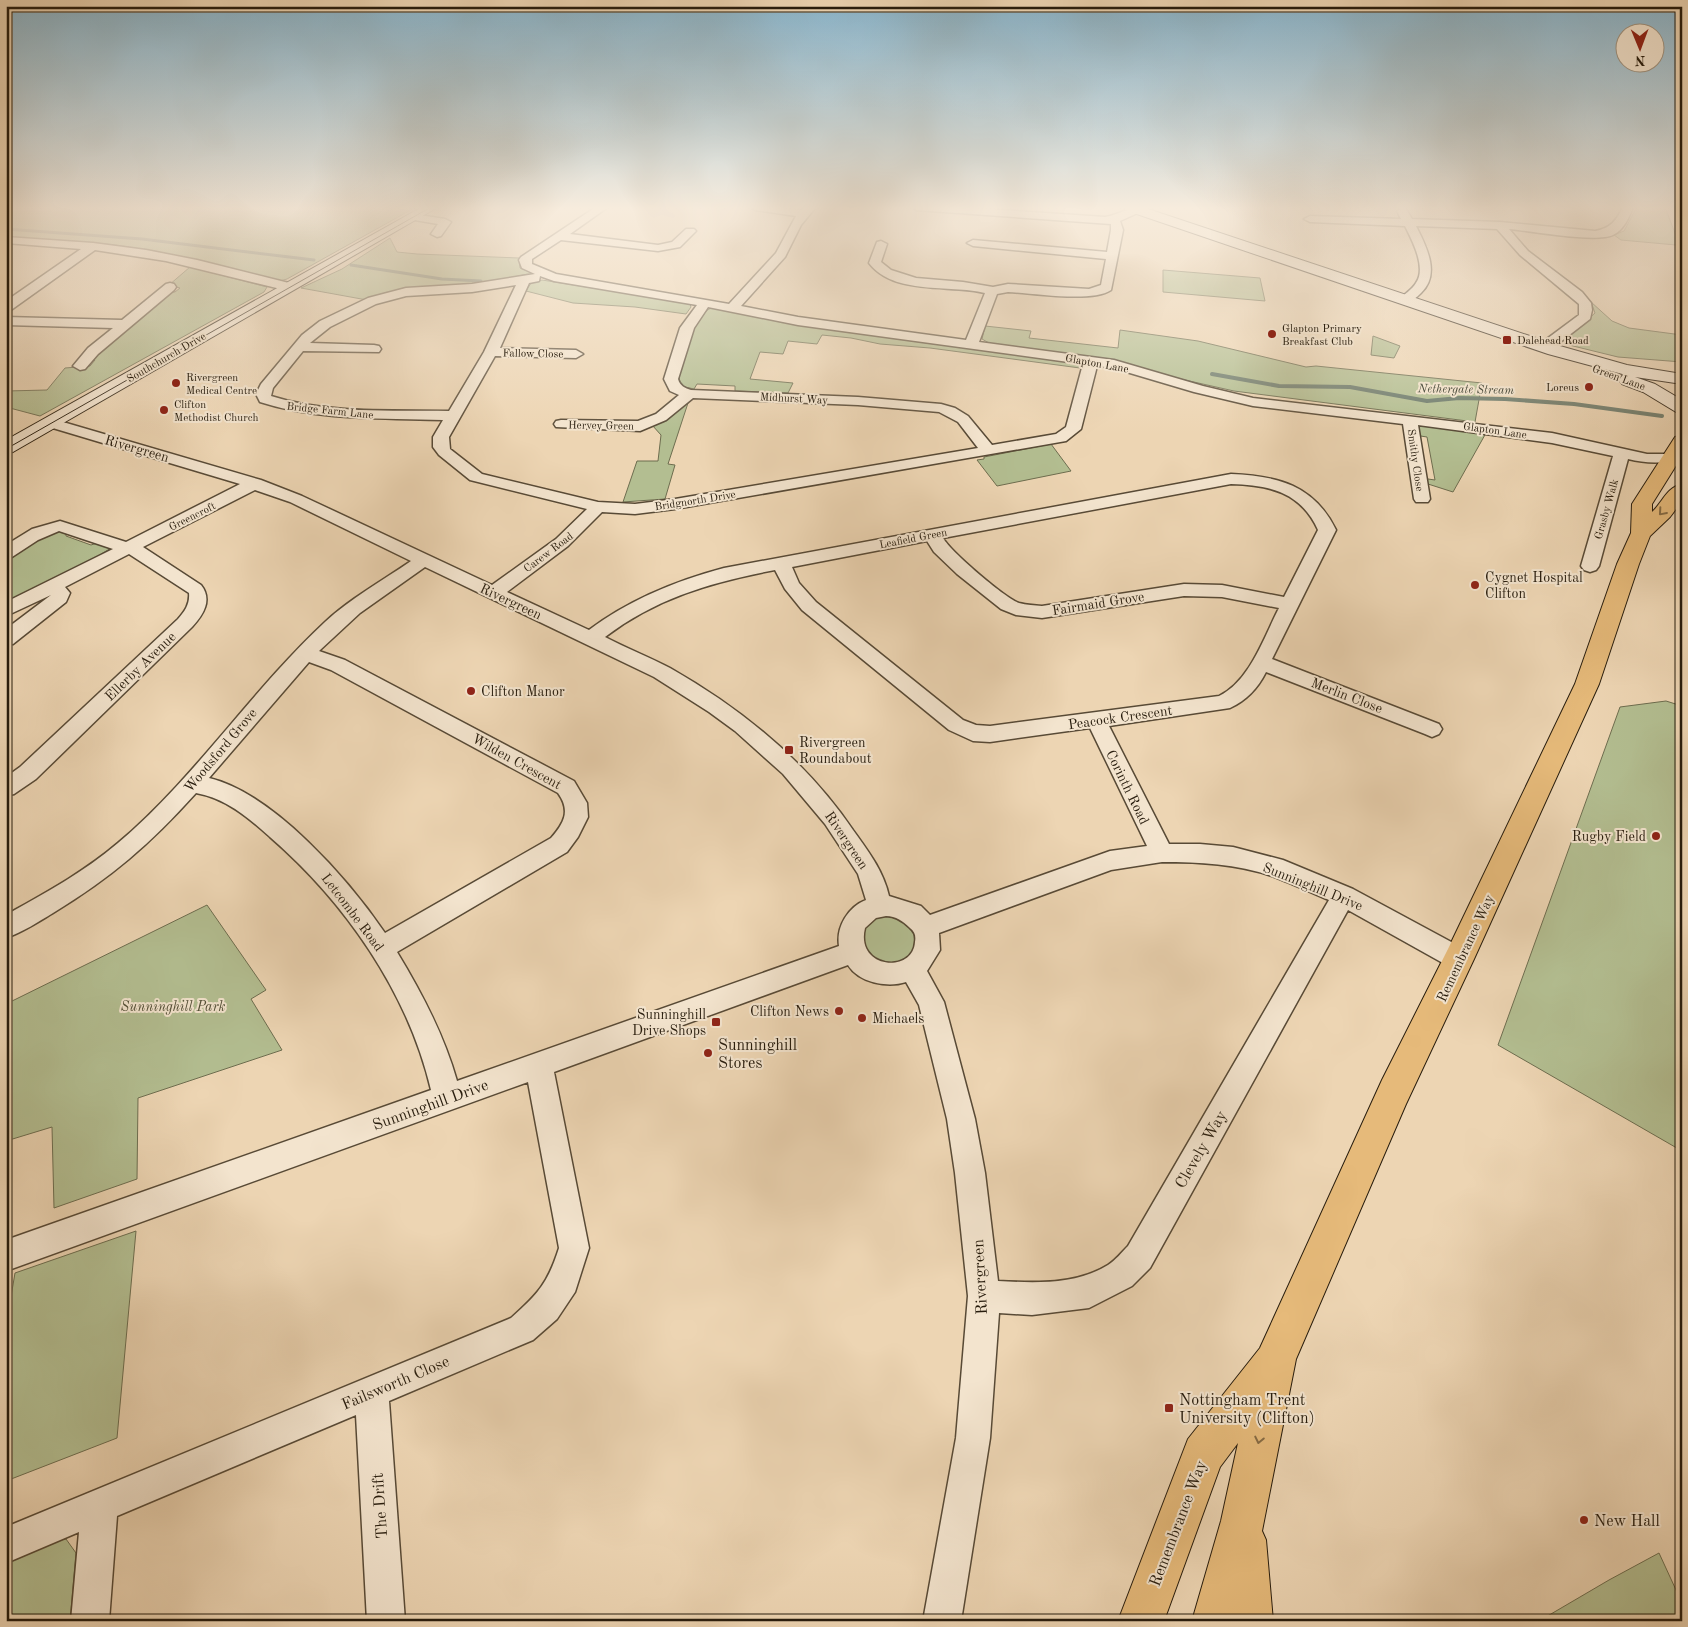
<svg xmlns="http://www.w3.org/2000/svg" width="1688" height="1627" font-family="'Old Standard TT',serif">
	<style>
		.green { fill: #b3be91; stroke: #6d6d4f }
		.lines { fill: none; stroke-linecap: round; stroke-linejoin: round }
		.stream-far1 { stroke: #6c7a6a; stroke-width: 3 }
		.stream { stroke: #6c7a6a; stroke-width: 4 }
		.street-casing { stroke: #584a36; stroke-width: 3 }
		.secondary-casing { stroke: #271c0d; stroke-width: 2 }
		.highway-casing { stroke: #271c0d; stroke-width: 2 }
		.street { fill: #f3e4ce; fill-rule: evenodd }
		.secondary { fill: #f3e4ce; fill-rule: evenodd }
		.highway { fill: #e6ba7a; fill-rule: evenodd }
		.tram { stroke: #271c0d; stroke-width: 1 }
		.oneway { stroke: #866b44 }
		.poi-dot { fill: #8f2418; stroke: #f3e4ce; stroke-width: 2 }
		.labels { text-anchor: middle; stroke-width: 4; stroke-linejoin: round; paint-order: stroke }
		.far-poi-label { font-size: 11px; fill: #271c0d; stroke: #f3e4ce; text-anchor: start }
		.far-street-label { font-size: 11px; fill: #271c0d; stroke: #f3e4ce }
		.far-water-label { font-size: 12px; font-style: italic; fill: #4a4b3c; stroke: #f3e4ce }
		.street-label { font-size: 14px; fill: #271c0d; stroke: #f3e4ce }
		.poi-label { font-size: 14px; fill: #271c0d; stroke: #f3e4ce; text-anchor: start }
		.park-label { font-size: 14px; font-style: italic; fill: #514d35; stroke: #f3e4ce }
		.near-poi-label { font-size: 16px; fill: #271c0d; stroke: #f3e4ce; text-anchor: start }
		.near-street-label { font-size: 16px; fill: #271c0d; stroke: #f3e4ce }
	</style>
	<rect width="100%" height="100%" fill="#edd5b3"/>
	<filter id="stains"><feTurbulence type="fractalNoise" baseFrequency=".004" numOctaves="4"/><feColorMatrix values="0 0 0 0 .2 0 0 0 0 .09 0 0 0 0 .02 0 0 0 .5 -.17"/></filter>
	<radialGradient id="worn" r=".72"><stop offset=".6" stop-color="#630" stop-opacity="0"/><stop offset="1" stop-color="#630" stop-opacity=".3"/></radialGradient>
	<path class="green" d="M6,207H416L287,279L276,282C229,269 183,255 135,248C93,241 49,240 6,237Z
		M1637,207H1665L1678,241L1676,245L1621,240L1614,235L1624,231Z
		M390,238L397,252L417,254L519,258L520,268L533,273L469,286L422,287L404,289L367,300L301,288L342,269Z
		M190,267L267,287L264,292L40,416L6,407V391L47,390L65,368L90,366L95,360L90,359L169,292H175L180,288L169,285Z
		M1163,270L1260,278L1265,301L1163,292Z
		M542,280L682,302L690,304L691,307L686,314L635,307L573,303L526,291L531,283Z
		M1591,302L1612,321L1629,328L1682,335V362L1618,357L1569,345L1571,342L1565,340L1595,313Z
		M712,308L805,326L934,344L937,343L1077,363L1080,365V368L930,348L880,344L851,338L822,335L817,344L788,341L783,354L760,352L750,379L793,383L788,393L735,391V386L697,384L694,389L681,386C673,374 696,310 712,308Z
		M985,326L1031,331L1029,338L1118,348L1120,330L1198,341L1306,367L1316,366L1482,383L1475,422L1234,391L1176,378L1115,360L989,343L982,339Z
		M1373,336L1400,346L1394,358L1371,355Z
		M688,403L668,464L675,465L665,499L623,502L637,461H658L661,435L652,425L669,417Z
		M1421,426L1486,433L1453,492L1428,484L1421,478L1435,480L1427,437L1414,435L1417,428Z
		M1051,444L1071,471L997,486L977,460L984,459V457Z
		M56,529L66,532V536L91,545L97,543L111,548L85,564L6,603L7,557Z
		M1666,701L1682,706V1151L1498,1045L1620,707Z
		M207,905L266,990L251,999L282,1050L138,1098L137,1179L54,1208L52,1127L6,1141V1004Z
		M879,916H899L914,928L917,944L907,959L888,964L870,958L861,934L864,926Z
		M136,1231L117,1438L6,1481V1326L15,1273Z
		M66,1539L76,1553L70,1621H6V1558L47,1541Z
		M1659,1553L1682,1603V1617L1678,1621H1539L1609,1580Z"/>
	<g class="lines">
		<path class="stream-far1" d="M6,229L142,239L314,260
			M351,265L442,279L481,281"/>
		<path class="stream" d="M1212,374L1279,386L1350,387L1427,401L1459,398L1505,399L1574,404L1662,416"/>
		<defs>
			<path id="street" d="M596,207H608L570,234L658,245L672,242L686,229H694L696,231L680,247L658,251L561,240L532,259V264L556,274L729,304L776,253L796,216L755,210L750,207H775L801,210L805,207H816L801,225L785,257L741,306L798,317L966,340L985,293C949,284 895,296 869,263L877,242L881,241L887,244L881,262L891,270L916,278L963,282L993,287L1008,284L1089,289L1101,285L1106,259L973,246L967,243L973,240L1107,252L1111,230V224L916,210L911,207H958L1105,217C1118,215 1129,207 1142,207L1143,209L1142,211L1120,221L1123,230L1111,290C1092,303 1033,293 1008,292L997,294L979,342L1114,360L1203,386L1253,398L1552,433L1647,454H1676L1678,457L1676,460C1659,464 1644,463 1628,459L1599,566L1596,570L1590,572L1584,570L1581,566L1613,456L1552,443L1418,425L1430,499L1428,502H1416L1414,499L1403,424L1253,406L1194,392L1113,368L1097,366L1081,429L1066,441L675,509L635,514L602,512L568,546L507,592L589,630C629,600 675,581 724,568L1231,474C1278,476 1314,485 1336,530L1272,659L1439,724L1442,729L1439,734L1432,737L1425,734L1266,672C1258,688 1247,700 1230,708L1109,726L1169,844H1200L1233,847L1283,860L1353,889L1468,951L1472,959L1468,967L1459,970L1450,967L1348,910L1150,1268L1132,1286L1089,1308L1032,1315L999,1313L990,1438L961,1621H923L956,1438L968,1296L955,1173L947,1119L919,1005L906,982C888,988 859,983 848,965L554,1072L589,1248L575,1292L557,1319L533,1340L389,1401L405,1621H367L356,1415L117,1516L109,1621H71L79,1532L6,1563V1527L511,1318C538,1294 548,1283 559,1248L528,1082L6,1271V1240L431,1090C408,992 345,902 270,837C248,817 225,798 196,793C150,844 112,877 53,913C38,922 23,932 6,938V915C45,893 84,872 118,843C195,778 251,691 325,622C351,598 382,581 411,561L290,502L255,490L143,547L201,585C213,600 203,615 192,627L36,779L14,794L6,796V777L20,767L178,619C185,611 190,604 189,593L129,554L65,587L70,593L66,602L13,644L6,645V629L51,595L6,616V602L113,549L59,531L38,540L12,557L6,558V545L32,529L60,521L126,542L240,484L46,426L44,423L46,420H56L261,480L302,496L492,585L556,539L587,509L470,480L439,455L433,447V437L443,420C382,418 319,421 260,402L256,394L261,384L302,335L320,321L368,298L406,288L472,284L535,274L522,268L519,260L521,257ZM540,276L554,281L697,305L680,328L664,379L670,391L679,395L656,414L638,421L561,420L556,421L554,424L556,427L640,431L666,420L693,398L858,405L939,412L958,422L978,448L675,499L635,504L598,502L482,474L450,449L449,437L495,356L576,358L583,354L576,350L500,348L529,283L539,281ZM516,285L484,352L449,411C390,410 327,414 271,396L273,388L303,351L379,352L381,349L379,346L374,345L310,343L330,327L376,304L406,296L472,292ZM708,307L798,325L1083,364L1066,427L1056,434L992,445L968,416L955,408L941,404L858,397L691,390C685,388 680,386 678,379L694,328ZM1231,484C1269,485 1301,492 1318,530L1284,597L1222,585L1184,584L1042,606C1035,605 1026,605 1019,603C1005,598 951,552 943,538ZM927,541L934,552L957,574L1001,609L1016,615L1042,618L1184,596L1222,597L1279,608C1264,637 1250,681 1219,696L990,726L976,725L963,720L816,602L799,583L792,567ZM425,567L654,677L709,712L735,731L783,774L825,824L858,874L866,900C848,907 836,927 839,946L457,1081C444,1035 422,993 397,952L567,852L578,837L588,817L587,803L574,781L345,660L319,651L360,613ZM775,570L785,589L802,610L949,730L973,741L990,742L1090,728L1147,846L1110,851L930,915L921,906L889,896C883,870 868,851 853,830C806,761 742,709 670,668C649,657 626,648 605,637C656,598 712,582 775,570ZM309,662L331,670L558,793C571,811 564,823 551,838L385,933C349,880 273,793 209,778ZM1162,862C1199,862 1237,864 1272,876C1291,883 1310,892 1329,900L1128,1246C1122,1252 1116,1260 1108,1265C1076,1285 1035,1283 998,1281L985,1173L975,1119L944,1002L927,971L940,950L939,933L1111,870ZM886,916C896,916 903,921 910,928C915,932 916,936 915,942C913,974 855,969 865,928L876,918Z
				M1623,207H1633C1629,217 1624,230 1613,235C1596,243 1531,231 1509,229L1528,251L1582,292L1591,303L1592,310L1590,319L1550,350L1545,351L1538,347L1540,344L1579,315V304L1520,255L1497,229L1416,226C1426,246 1441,274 1421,293C1417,297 1411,302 1405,304L1399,300C1404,294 1412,290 1416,283C1427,268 1412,240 1405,226L1310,222L1304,219L1310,216L1401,219L1397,211L1402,208L1406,209L1412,219L1500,222L1595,231C1611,228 1616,221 1623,207Z
				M413,214L445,219L451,222L441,236L437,237L431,234L438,224L409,219L407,217L409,215Z
				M6,237L93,243L146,250L197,260L293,284L295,287L289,291L166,261L95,250L11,310L6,311V301L81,249L6,243Z
				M170,283L174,284L176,287L174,290L98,354L85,369L80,370L73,366L88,348L113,328L6,325V317L122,320L166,284Z"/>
			<path id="secondary" d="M422,207H438L13,452L6,454V440Z
				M1124,207H1142L1560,346L1627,365L1682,374V384L1635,377L1655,384L1682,400V413L1676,412L1643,392L1622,384L1619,380L1622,376L1626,375L1548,354L1125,210Z"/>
			<path id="highway" d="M1682,435V456L1652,504V512C1663,502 1666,488 1682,484V501L1670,517L1650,536L1639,564L1599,684L1474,959L1406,1104L1296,1359L1262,1531L1266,1540L1273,1621H1192L1221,1521L1238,1443L1220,1467L1164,1621H1118L1188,1439L1260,1348L1382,1080L1448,949L1575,684L1617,564L1631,533L1632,504L1675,437Z"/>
		</defs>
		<use href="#street" class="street-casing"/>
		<use href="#secondary" class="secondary-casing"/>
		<use href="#highway" class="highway-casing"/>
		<use href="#street" class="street"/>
		<use href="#secondary" class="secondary"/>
		<use href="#highway" class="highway"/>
		<path class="tram" d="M6,449L431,207"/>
	</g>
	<defs><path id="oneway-chevron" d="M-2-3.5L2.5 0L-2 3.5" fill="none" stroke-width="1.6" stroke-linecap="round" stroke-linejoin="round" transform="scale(1.25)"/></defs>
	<g class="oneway">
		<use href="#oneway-chevron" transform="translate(1662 512) rotate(131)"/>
		<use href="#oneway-chevron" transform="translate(1259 1440) rotate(102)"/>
	</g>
	<linearGradient id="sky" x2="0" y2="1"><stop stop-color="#89b6ce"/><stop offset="0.48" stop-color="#f7ecdd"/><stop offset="1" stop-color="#f7ecdd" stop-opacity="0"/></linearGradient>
	<rect width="1688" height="434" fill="url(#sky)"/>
	<g class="poi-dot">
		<circle cx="1272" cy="334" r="5"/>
		<rect x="1502" y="335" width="10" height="10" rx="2.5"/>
		<circle cx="176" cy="383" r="5"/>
		<circle cx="1589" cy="387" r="5"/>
		<circle cx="164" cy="410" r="5"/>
		<circle cx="1475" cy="585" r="5"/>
		<circle cx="471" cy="691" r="5"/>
		<rect x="784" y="745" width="10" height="10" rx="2.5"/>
		<circle cx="1656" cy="836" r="5"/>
		<circle cx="839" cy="1011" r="5"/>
		<circle cx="862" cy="1018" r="5"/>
		<rect x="711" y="1017" width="10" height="10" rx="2.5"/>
		<circle cx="708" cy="1053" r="5"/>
		<rect x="1164" y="1403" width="10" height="10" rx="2.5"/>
		<circle cx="1584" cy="1520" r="5"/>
	</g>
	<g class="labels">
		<g class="far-poi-label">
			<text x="1282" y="332">Glapton Primary<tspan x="1282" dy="13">Breakfast Club</tspan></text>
			<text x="1517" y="344">Dalehead Road</text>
			<text x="186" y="381">Rivergreen<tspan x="186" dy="13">Medical Centre</tspan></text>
			<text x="1579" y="391" text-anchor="end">Loreus</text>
			<text x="174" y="408">Clifton<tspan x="174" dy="13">Methodist Church</tspan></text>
		</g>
		<g class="far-street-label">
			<text transform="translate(533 353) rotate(1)" y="4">Fallow Close</text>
			<text transform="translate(166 357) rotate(-30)" y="4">Southchurch Drive</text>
			<text transform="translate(1097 363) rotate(10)" y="4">Glapton Lane</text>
			<text transform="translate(1619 377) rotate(20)" y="4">Green Lane</text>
			<text transform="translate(794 398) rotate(3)" y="4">Midhurst Way</text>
			<text transform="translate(330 410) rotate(6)" y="4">Bridge Farm Lane</text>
			<text transform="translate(601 425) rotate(1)" y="4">Hervey Green</text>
			<text transform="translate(1495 430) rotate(8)" y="4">Glapton Lane</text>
			<text transform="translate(1416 460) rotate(82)" y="4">Smithy Close</text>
			<text transform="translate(695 500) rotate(-9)" y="4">Bridgnorth Drive</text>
			<text transform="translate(1606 509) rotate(-74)" y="4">Grasby Walk</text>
			<text transform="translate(192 516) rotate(-27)" y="4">Greencroft</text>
			<text transform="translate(913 538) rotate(-11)" y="4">Leafield Green</text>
			<text transform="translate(548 552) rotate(-37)" y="4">Carew Road</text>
		</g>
		<g class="far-water-label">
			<text transform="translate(1466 389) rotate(1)" y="4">Nethergate Stream</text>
		</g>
		<g class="street-label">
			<text transform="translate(137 448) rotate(16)" y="5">Rivergreen</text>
			<text transform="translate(511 601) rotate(25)" y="5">Rivergreen</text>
			<text transform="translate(1098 603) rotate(-9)" y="5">Fairmaid Grove</text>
			<text transform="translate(140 666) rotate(-44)" y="5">Ellerby Avenue</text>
			<text transform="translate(1347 695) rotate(21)" y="5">Merlin Close</text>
			<text transform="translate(1120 717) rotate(-8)" y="5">Peacock Crescent</text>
			<text transform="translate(220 750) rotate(-50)" y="5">Woodsford Grove</text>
			<text transform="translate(517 761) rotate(29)" y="5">Wilden Crescent</text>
			<text transform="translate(1128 787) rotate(64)" y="5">Corinth Road</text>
			<text transform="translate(847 840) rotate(56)" y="5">Rivergreen</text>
			<text transform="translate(1313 886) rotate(22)" y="5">Sunninghill Drive</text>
			<text transform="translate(353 912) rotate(53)" y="5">Letcombe Road</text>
			<text transform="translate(1465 948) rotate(-65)" y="5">Remembrance Way</text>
		</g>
		<g class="poi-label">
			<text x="1485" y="582">Cygnet Hospital<tspan x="1485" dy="16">Clifton</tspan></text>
			<text x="481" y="696">Clifton Manor</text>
			<text x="799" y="747">Rivergreen<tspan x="799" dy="16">Roundabout</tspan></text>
			<text x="1646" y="841" text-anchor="end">Rugby Field</text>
			<text x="829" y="1016" text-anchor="end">Clifton News</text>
			<text x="706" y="1019" text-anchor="end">Sunninghill<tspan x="706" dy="16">Drive Shops</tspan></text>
			<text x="872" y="1023">Michaels</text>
		</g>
		<g class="park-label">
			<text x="173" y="1011">Sunninghill Park</text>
		</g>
		<g class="near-poi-label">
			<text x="718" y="1050">Sunninghill<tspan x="718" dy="18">Stores</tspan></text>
			<text x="1179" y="1405">Nottingham Trent<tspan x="1179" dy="18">University (Clifton)</tspan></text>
			<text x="1594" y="1526">New Hall</text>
		</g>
		<g class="near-street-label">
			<text transform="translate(430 1104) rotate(-20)" y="6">Sunninghill Drive</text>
			<text transform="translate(1200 1149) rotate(-60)" y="6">Clevely Way</text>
			<text transform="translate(979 1277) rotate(-93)" y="6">Rivergreen</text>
			<text transform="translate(395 1382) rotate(-23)" y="6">Failsworth Close</text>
			<text transform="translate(379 1506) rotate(-94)" y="6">The Drift</text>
			<text transform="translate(1177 1523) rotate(-69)" y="6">Remembrance Way</text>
		</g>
	</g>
	<rect width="1688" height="1627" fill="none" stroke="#edd5b3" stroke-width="25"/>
	<rect x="8" y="8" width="1673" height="1612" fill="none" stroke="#271c0d" stroke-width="2.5"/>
	<rect x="12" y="12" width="1663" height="1602" fill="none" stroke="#271c0d"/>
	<g transform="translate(1640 48) rotate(179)"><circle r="24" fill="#f3e4ce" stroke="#a19481"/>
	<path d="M0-4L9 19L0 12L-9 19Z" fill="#8f2418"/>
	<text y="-8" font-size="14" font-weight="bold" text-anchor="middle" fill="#271c0d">N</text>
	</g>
	<rect width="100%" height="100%" filter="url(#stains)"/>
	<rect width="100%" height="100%" fill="url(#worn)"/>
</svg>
